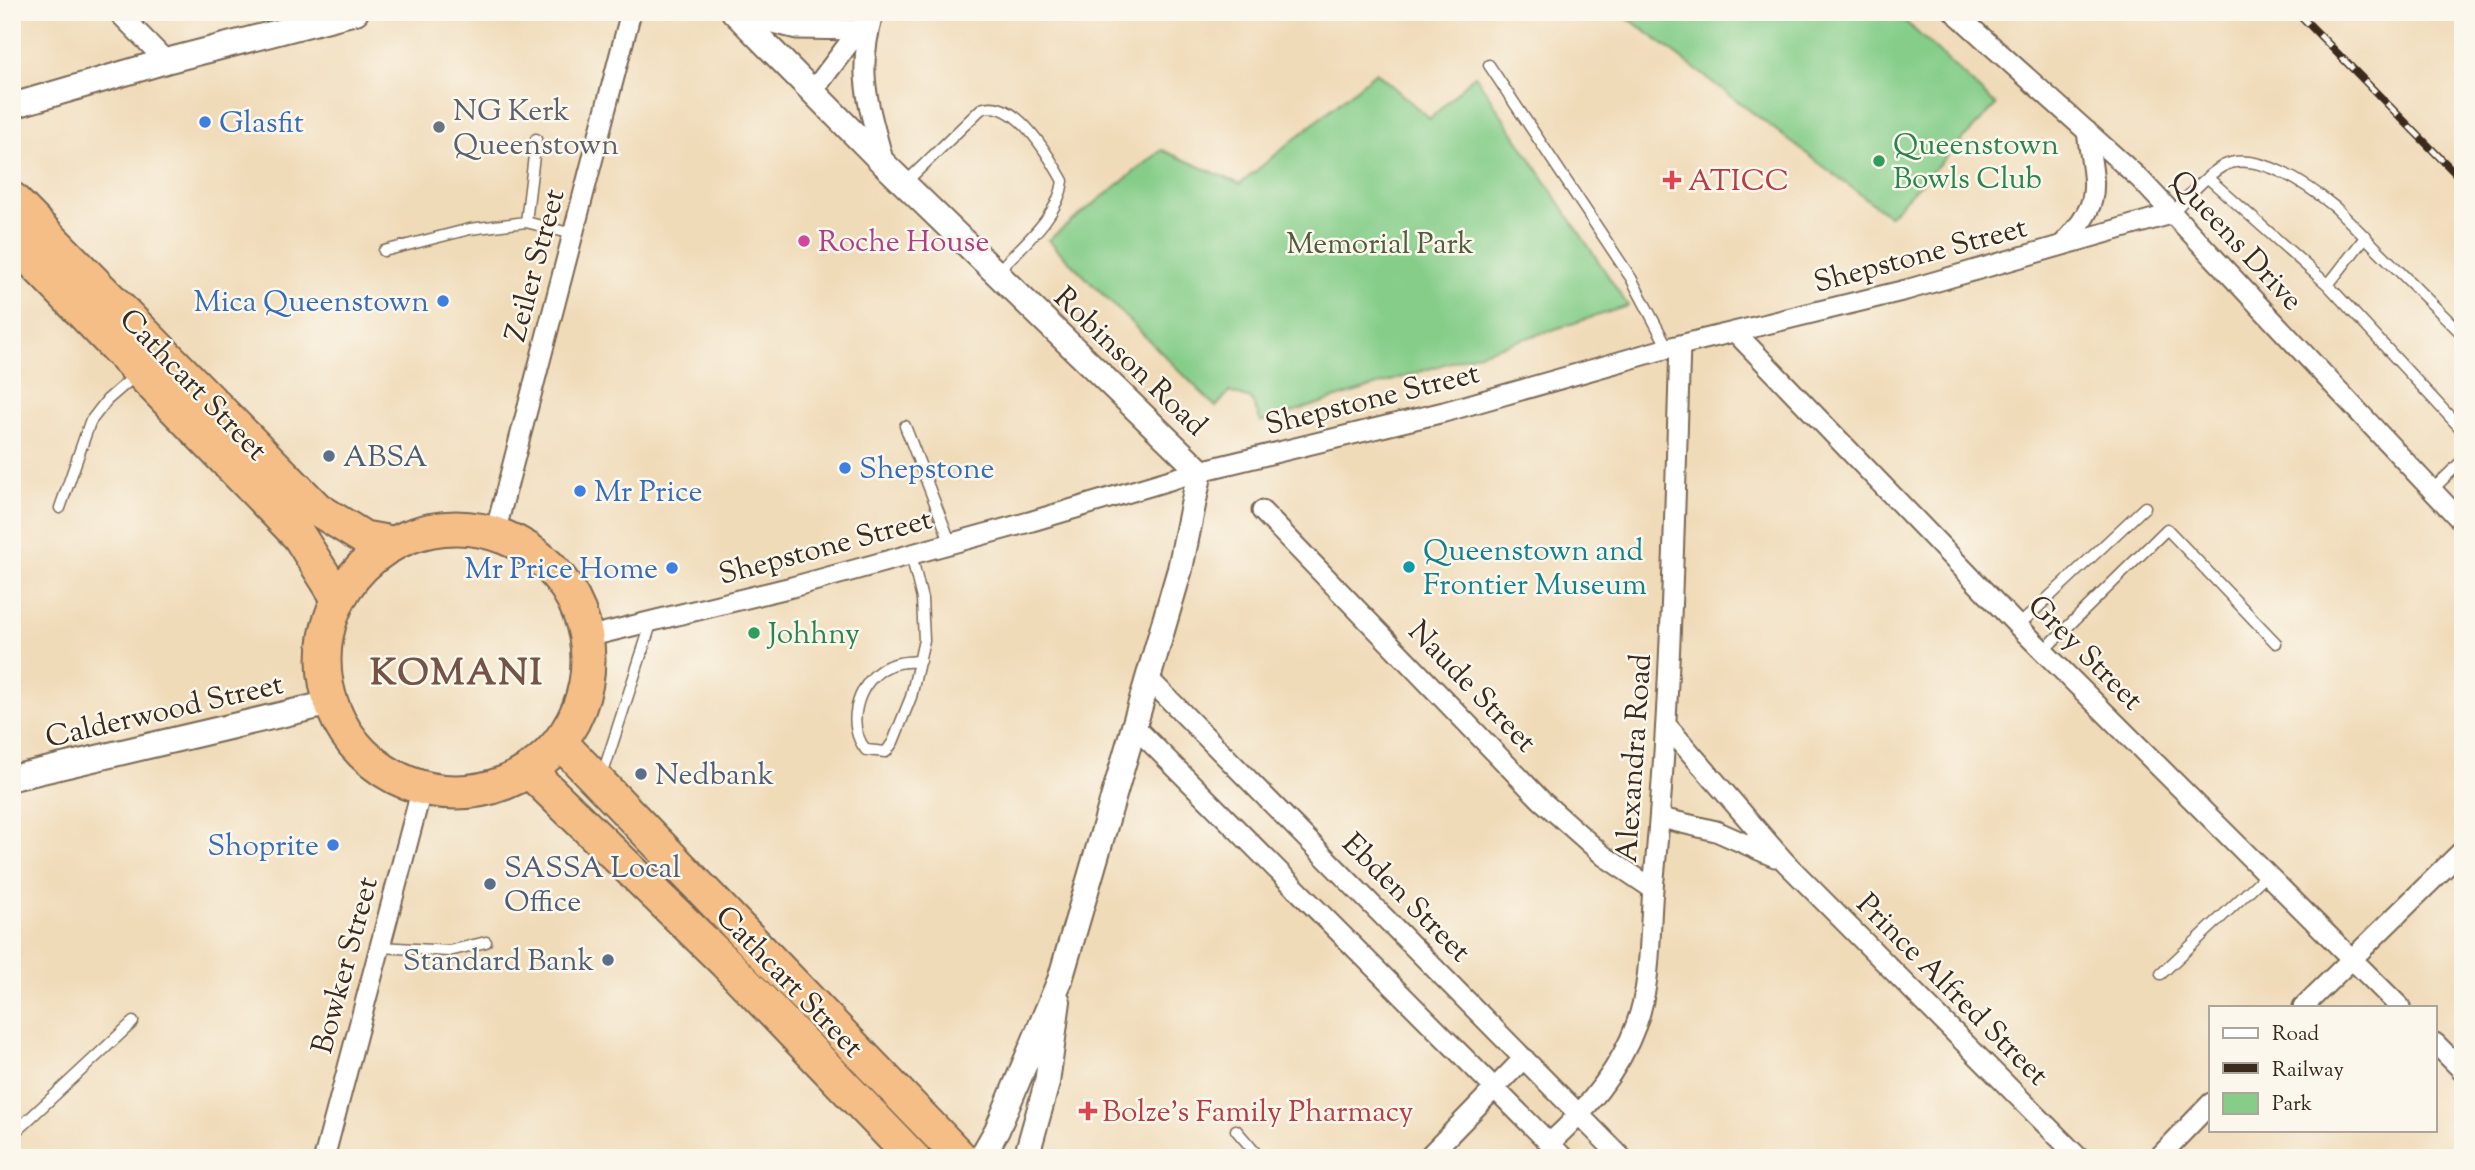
<svg xmlns="http://www.w3.org/2000/svg" width="2475" height="1170" font-family="'Sorts Mill Goudy',serif">
	<style>
		.green { fill: #85cd89; stroke: #607c54; stroke-width: 2 }
		.lines { fill: none; stroke-linecap: round; stroke-linejoin: round }
		.service-casing { stroke: #7a6854; stroke-width: 13 }
		.minor-casing { stroke: #7a6854; stroke-width: 23 }
		.tertiary-casing { stroke: #7a6854; stroke-width: 28 }
		.trunk-casing { stroke: #7a6854; stroke-width: 37 }
		.service { stroke: #fff; stroke-width: 10 }
		.minor { stroke: #fff; stroke-width: 19 }
		.tertiary { stroke: #fff; stroke-width: 24 }
		.trunk { stroke: #f5be86; stroke-width: 33 }
		.rail-casing { stroke: #3b2a1e; stroke-width: 8 }
		.rail { stroke: #fbf7ec; stroke-width: 5; stroke-dasharray: 16; stroke-linecap: butt }
		.shop-dot { fill: #3f7fe0; stroke: #fbf7ec; stroke-width: 2.5 }
		.worship-dot { fill: #6b7280; stroke: #fbf7ec; stroke-width: 2.5 }
		.leisure-dot { fill: #2e9e5b; stroke: #fbf7ec; stroke-width: 2.5 }
		.health-dot { fill: #e0444e; stroke: #fbf7ec; stroke-width: 2.5 }
		.hotel-dot { fill: #d1479c; stroke: #fbf7ec; stroke-width: 2.5 }
		.service-dot { fill: #5c6f8a; stroke: #fbf7ec; stroke-width: 2.5 }
		.culture-dot { fill: #0f9aa8; stroke: #fbf7ec; stroke-width: 2.5 }
		.labels { text-anchor: middle; stroke-width: 5; stroke-linejoin: round; paint-order: stroke }
		.worship-label { font-size: 30px; fill: #5b616d; stroke: #fbf7ec; text-anchor: start }
		.shop-label { font-size: 30px; fill: #366cbe; stroke: #fbf7ec; text-anchor: start }
		.leisure-label { font-size: 30px; fill: #27864d; stroke: #fbf7ec; text-anchor: start }
		.health-label { font-size: 30px; fill: #be3a42; stroke: #fbf7ec; text-anchor: start }
		.street-label { font-size: 30px; fill: #3b2a1e; stroke: #fbf7ec }
		.hotel-label { font-size: 30px; fill: #b23c85; stroke: #fbf7ec; text-anchor: start }
		.park-label { font-size: 30px; fill: #515b3e; stroke: #fbf7ec }
		.service-label { font-size: 30px; fill: #4e5e75; stroke: #fbf7ec; text-anchor: start }
		.culture-label { font-size: 30px; fill: #0d838f; stroke: #fbf7ec; text-anchor: start }
		.district-label { font-size: 37px; font-weight: bold; letter-spacing: 2px; fill: #755347; stroke: #fbf7ec }
	</style>
	<rect width="100%" height="100%" fill="#fbf7ec"/>
	<filter id="ink" filterUnits="userSpaceOnUse"><feTurbulence type="fractalNoise" baseFrequency=".0143" numOctaves="2"/><feDisplacementMap in="SourceGraphic" scale="14" xChannelSelector="R" yChannelSelector="G"/><feConvolveMatrix kernelMatrix="1 2 1 2 8 2 1 2 1" color-interpolation-filters="sRGB"/></filter>
	<filter id="wash" filterUnits="userSpaceOnUse"><feTurbulence type="fractalNoise" baseFrequency=".00686" numOctaves="4" result="noise"/><feDisplacementMap in="SourceGraphic" scale="28" xChannelSelector="R" yChannelSelector="G"/><feGaussianBlur stdDeviation="1.57" result="paint"/><feColorMatrix in="noise" values="0 0 0 0 0 0 0 0 0 0 0 0 0 0 0 0 0 1.4 0 .05"/><feComposite in="paint" operator="in"/></filter>
	<g filter="url(#wash)">
		<rect width="100%" height="100%" fill="#f0dbb9"/>
		<path class="green" d="M1620,12H1895L1996,105L1889,216Z
			M1376,72L1430,119L1475,75L1628,306L1261,422L1251,399L1229,392L1216,407L1048,240L1162,150L1240,184Z"/>
	</g>
	<g filter="url(#ink)">
		<g class="lines">
			<defs>
				<path id="service" d="M1489,65L1631,278L1668,348
					M536,139L526,222L573,234
					M2208,178L2328,285L2463,431
					M905,183L981,109C1015,96 1049,156 1063,181C1059,217 1020,247 996,273
					M2171,214C2187,198 2204,177 2223,166C2256,148 2312,188 2336,208L2463,335
					M384,251L470,229L526,222
					M2328,285L2366,236
					M905,426L951,544
					M2432,490L2463,460
					M60,508L90,422L107,400L137,374
					M911,554L922,599L924,640L911,697L893,742L886,752L866,750C846,726 856,686 883,669C894,662 907,662 920,661
					M2018,626L2145,507
					M2043,651L2167,529L2276,643
					M602,776L652,621
					M380,947L449,951L486,942
					M2161,974L2267,874
					M1236,1130L1260,1158
					M12,1135L133,1022"/>
				<path id="minor" d="M118,12L166,61
					M874,12C855,73 869,105 884,164
					M1954,12L2140,179L2463,523
					M736,14L797,29L859,30
					M813,91L865,22
					M2062,245C2105,200 2094,188 2087,131
					M1736,333L2018,626L2400,1007
					M1262,511L1541,800L1604,856L1653,889
					M495,533L631,12
					M587,637L792,587L1029,522L1200,471L1444,412L1668,348L1906,290L2171,214
					M1149,679L1622,1158
					M1668,727L1785,862L2079,1158
					M1136,728L1564,1158
					M1661,818L1716,831L1775,857
					M2303,1007L2463,850
					M2435,1043L2463,1071
					M1550,1143C1586,1110 1619,1072 1636,1025C1652,982 1649,934 1653,889C1671,708 1674,527 1680,345
					M324,1158L422,788
					M1427,1158L1524,1058
					M2158,1158L2211,1103"/>
				<path id="tertiary" d="M734,12L884,164L1200,471L1180,569L1060,980L997,1130L981,1158
					M12,106L166,61L356,12
					M12,778L331,703
					M12,1157L13,1158
					M1026,1158L1047,1083L1058,1001"/>
				<path id="trunk" d="M12,199L317,509L364,538L392,543
					M12,240L299,536L338,598
					M324 660a132 132 0 1 1 264 0a132 132 0 1 1-264 0Z
					M561,743L961,1158
					M529,771L725,962L913,1158"/>
			</defs>
			<use href="#service" class="service-casing"/>
			<use href="#minor" class="minor-casing"/>
			<use href="#tertiary" class="tertiary-casing"/>
			<use href="#trunk" class="trunk-casing"/>
			<use href="#service" class="service"/>
			<use href="#minor" class="minor"/>
			<use href="#tertiary" class="tertiary"/>
			<use href="#trunk" class="trunk"/>
			<defs>
				<path id="rail" d="M2297,12L2463,181"/>
			</defs>
			<use href="#rail" class="rail-casing"/>
			<use href="#rail" class="rail"/>
		</g>
	</g>
	<g class="shop-dot">
		<circle cx="205" cy="122" r="7"/>
		<circle cx="443" cy="301" r="7"/>
		<circle cx="845" cy="468" r="7"/>
		<circle cx="580" cy="491" r="7"/>
		<circle cx="672" cy="568" r="7"/>
		<circle cx="333" cy="845" r="7"/>
	</g>
	<circle class="worship-dot" cx="439" cy="127" r="7"/>
	<g class="leisure-dot">
		<circle cx="1879" cy="161" r="7"/>
		<circle cx="754" cy="633" r="7"/>
	</g>
	<g class="health-dot">
		<path d="M1668.5 169.5h7v7h7v7h-7v7h-7v-7h-7v-7h7z"/>
		<path d="M1084.5 1100.5h7v7h7v7h-7v7h-7v-7h-7v-7h7z"/>
	</g>
	<circle class="hotel-dot" cx="804" cy="241" r="7"/>
	<g class="service-dot">
		<circle cx="329" cy="456" r="7"/>
		<circle cx="641" cy="774" r="7"/>
		<circle cx="490" cy="884" r="7"/>
		<circle cx="608" cy="960" r="7"/>
	</g>
	<circle class="culture-dot" cx="1409" cy="567" r="7"/>
	<g class="labels">
		<g class="worship-label">
			<text x="453" y="120">NG Kerk<tspan x="453" dy="34">Queenstown</tspan></text>
		</g>
		<g class="shop-label">
			<text x="219" y="132">Glasfit</text>
			<text x="429" y="311" text-anchor="end">Mica Queenstown</text>
			<text x="859" y="478">Shepstone</text>
			<text x="594" y="501">Mr Price</text>
			<text x="658" y="578" text-anchor="end">Mr Price Home</text>
			<text x="319" y="855" text-anchor="end">Shoprite</text>
		</g>
		<g class="leisure-label">
			<text x="1893" y="154">Queenstown<tspan x="1893" dy="34">Bowls Club</tspan></text>
			<text x="768" y="643">Johhny</text>
		</g>
		<g class="health-label">
			<text x="1688" y="190">ATICC</text>
			<text x="1102" y="1121">Bolze's Family Pharmacy</text>
		</g>
		<g class="street-label">
			<text transform="translate(2237 240) rotate(47)" y="10">Queens Drive</text>
			<text transform="translate(1920 254) rotate(-15)" y="10">Shepstone Street</text>
			<text transform="translate(534 265) rotate(-75)" y="10">Zeiler Street</text>
			<text transform="translate(1131 361) rotate(44)" y="10">Robinson Road</text>
			<text transform="translate(194 384) rotate(46)" y="10">Cathcart Street</text>
			<text transform="translate(1372 398) rotate(-14)" y="10">Shepstone Street</text>
			<text transform="translate(825 546) rotate(-15)" y="10">Shepstone Street</text>
			<text transform="translate(2086 652) rotate(45)" y="10">Grey Street</text>
			<text transform="translate(1473 686) rotate(46)" y="10">Naude Street</text>
			<text transform="translate(164 710) rotate(-13)" y="10">Calderwood Street</text>
			<text transform="translate(1633 758) rotate(-86)" y="10">Alexandra Road</text>
			<text transform="translate(1407 897) rotate(45)" y="10">Ebden Street</text>
			<text transform="translate(344 965) rotate(-75)" y="10">Bowker Street</text>
			<text transform="translate(790 981) rotate(46)" y="10">Cathcart Street</text>
			<text transform="translate(1953 989) rotate(45)" y="10">Prince Alfred Street</text>
		</g>
		<g class="hotel-label">
			<text x="818" y="251">Roche House</text>
		</g>
		<g class="park-label">
			<text x="1380" y="253">Memorial Park</text>
		</g>
		<g class="service-label">
			<text x="343" y="466">ABSA</text>
			<text x="655" y="784">Nedbank</text>
			<text x="504" y="877">SASSA Local<tspan x="504" dy="34">Office</tspan></text>
			<text x="594" y="970" text-anchor="end">Standard Bank</text>
		</g>
		<g class="culture-label">
			<text x="1423" y="560">Queenstown and<tspan x="1423" dy="34">Frontier Museum</tspan></text>
		</g>
		<g class="district-label">
			<text x="457" y="684">KOMANI</text>
		</g>
	</g>
	<rect width="2475" height="1170" fill="none" stroke="#fbf7ec" stroke-width="42"/>
	<rect x="2209" y="1006" width="228" height="126" fill="#fbf7ec" stroke="#aea59a" stroke-width="2"/>
	<rect x="2223" y="1028" width="35" height="10" fill="#ffffff" stroke="#aea59a" stroke-width="2"/>
	<text x="2272" y="1040" font-size="21" fill="#3b2a1e">Road</text>
	<rect x="2223" y="1063" width="35" height="10" fill="#3b2a1e" stroke="#aea59a" stroke-width="2"/>
	<text x="2272" y="1076" font-size="21" fill="#3b2a1e">Railway</text>
	<rect x="2223" y="1093" width="35" height="21" fill="#85cd89" stroke="#aea59a" stroke-width="2"/>
	<text x="2272" y="1110" font-size="21" fill="#3b2a1e">Park</text>
</svg>
